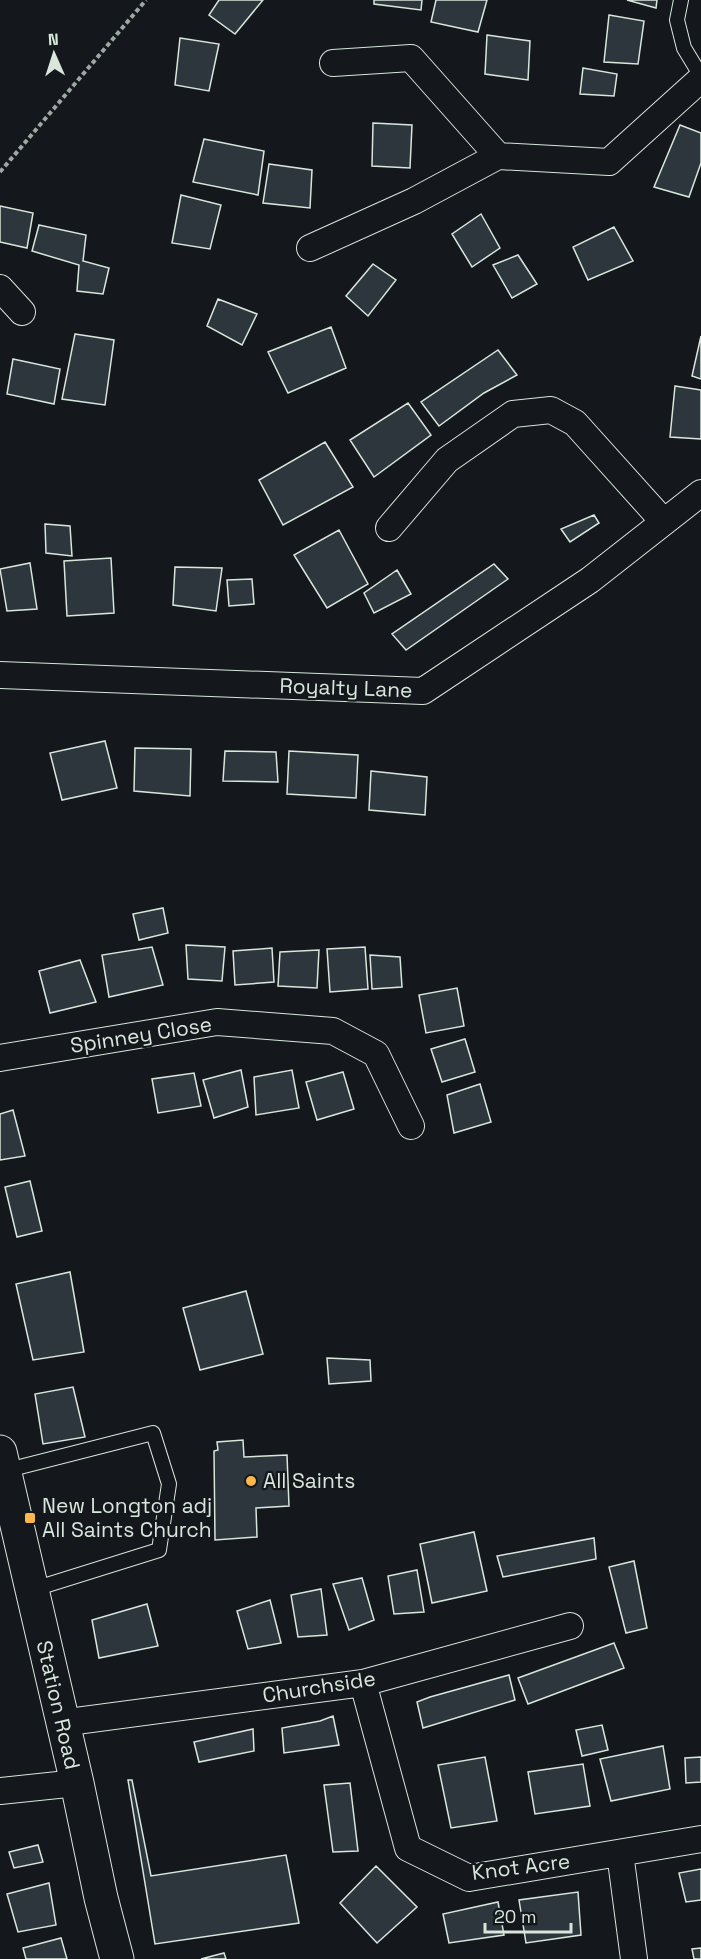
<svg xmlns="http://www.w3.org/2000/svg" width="701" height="1959" font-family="'Space Grotesk',sans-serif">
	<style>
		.building { fill: #2c363c; stroke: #d8e6dc; stroke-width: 1.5 }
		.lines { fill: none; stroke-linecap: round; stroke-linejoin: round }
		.lane-casing { stroke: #d8e6dc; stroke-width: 16 }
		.street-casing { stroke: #d8e6dc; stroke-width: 28 }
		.secondary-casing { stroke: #d8e6dc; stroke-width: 35 }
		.path { stroke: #9da8a2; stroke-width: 4; stroke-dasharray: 4.5 3; stroke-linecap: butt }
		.lane { stroke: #14181c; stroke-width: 14 }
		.street { stroke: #14181c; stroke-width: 26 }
		.secondary { stroke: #14181c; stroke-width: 33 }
		.poi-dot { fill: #ffb74d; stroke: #14181c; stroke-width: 2 }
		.labels { text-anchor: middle; stroke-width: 4.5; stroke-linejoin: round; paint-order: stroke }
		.street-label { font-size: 21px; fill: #d8e6dc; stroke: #14181c }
		.poi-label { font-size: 21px; fill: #d8e6dc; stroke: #14181c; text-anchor: start }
	</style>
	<rect width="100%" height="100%" fill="#14181c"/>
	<path class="building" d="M219,0H263L235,34L209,15Z
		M374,0H422L421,10L374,4Z
		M436,0H487L478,32L431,22Z
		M627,0H657L656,8Z
		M609,15L644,21L638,64L604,62Z
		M487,35L530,41L528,80L485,74Z
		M180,38L219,44L209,91L175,85Z
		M583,68L617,74L614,96L580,94Z
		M373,123L412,125L410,168L372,166Z
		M680,125L701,133V163L689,197L654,187Z
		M204,139L264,151L258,195L193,182Z
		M269,164L312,170L310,208L263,203Z
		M181,195L221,205L210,249L172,243Z
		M0,206L33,213L27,248L0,242Z
		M481,214L500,248L472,267L452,234Z
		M39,225L86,235L83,261L109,268L103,294L77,291L79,265L32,251Z
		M614,227L633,261L588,280L573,247Z
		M518,255L537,284L512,298L493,265Z
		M373,264L396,280L368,316L346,296Z
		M218,299L257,314L242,345L207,326Z
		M331,327L346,368L288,393L268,352Z
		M75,334L114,340L105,405L62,399Z
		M701,336V379L692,376Z
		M498,350L517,375L484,393L439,426L421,402Z
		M13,359L60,369L54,404L7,394Z
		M675,386L701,390V439L670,437Z
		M408,403L431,435L374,477L350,440Z
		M325,442L353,487L283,525L259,480Z
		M594,515L599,523L570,542L561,529Z
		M45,524L70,526L72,556L46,553Z
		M339,530L368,584L327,608L294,555Z
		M111,558L114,613L67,616L64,561Z
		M30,563L37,609L7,611L0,569Z
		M494,564L508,579L406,650L392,634Z
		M175,567L222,568L216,611L173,605Z
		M397,570L411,594L374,613L364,593Z
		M252,579L254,604L229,606L227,580Z
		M105,741L117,788L62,800L50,753Z
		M135,748L191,749L190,796L134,791Z
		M225,751L276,752L278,782L223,781Z
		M289,751L358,755L356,798L287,794Z
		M371,771L427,777L425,815L369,810Z
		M163,908L168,933L139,940L133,914Z
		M186,945L225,947L222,981L188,979Z
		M152,947L163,985L109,997L102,955Z
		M365,947L368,989L330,992L327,949Z
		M272,948L274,982L235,985L233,951Z
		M319,950L317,988L278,986L280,952Z
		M370,955L400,957L402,987L372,989Z
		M80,960L96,1002L50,1013L39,971Z
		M457,988L464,1026L426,1033L419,995Z
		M465,1039L475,1072L442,1082L431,1049Z
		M241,1070L248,1107L214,1118L203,1080Z
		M292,1070L299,1108L256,1115L254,1077Z
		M343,1072L354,1109L317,1120L306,1082Z
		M194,1073L201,1106L158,1113L152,1079Z
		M480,1084L491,1122L454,1133L447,1095Z
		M13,1110L25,1156L0,1160V1114Z
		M30,1181L42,1231L17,1237L5,1187Z
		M70,1272L84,1352L33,1360L16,1284Z
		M246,1291L263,1354L200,1370L183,1308Z
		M327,1358L370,1360L371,1381L329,1384Z
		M73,1387L85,1437L43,1444L35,1394Z
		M243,1440L244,1457L287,1455L289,1506L256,1508L257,1537L215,1540L214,1451L218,1450L217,1442Z
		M474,1532L487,1591L432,1603L420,1544Z
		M594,1538L596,1559L503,1577L497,1556Z
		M634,1561L647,1628L626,1633L609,1567Z
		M417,1570L424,1612L394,1614L388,1576Z
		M362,1578L374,1620L349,1630L333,1584Z
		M321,1589L327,1635L298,1637L291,1595Z
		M270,1600L281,1643L248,1649L237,1611Z
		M147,1604L158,1646L99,1658L92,1620Z
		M614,1643L624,1668L528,1704L518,1678Z
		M509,1675L515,1700L423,1728L417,1702L430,1697Z
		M333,1716L339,1745L284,1753L282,1728L320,1721Z
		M602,1725L608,1750L582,1756L576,1730Z
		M253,1729L254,1751L199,1762L194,1742Z
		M663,1746L670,1789L611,1801L600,1759Z
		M485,1757L497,1821L451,1828L438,1765Z
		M701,1757V1782L686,1783L685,1758Z
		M583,1764L590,1806L535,1814L528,1772Z
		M128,1780H132L151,1876L286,1855L299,1923L155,1944Z
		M350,1783L358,1851L333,1852L324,1785Z
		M38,1845L43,1862L14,1868L9,1852Z
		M376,1866L417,1907L377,1943L340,1903Z
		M701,1869V1900L686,1902L679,1873Z
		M49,1883L56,1925L18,1932L7,1894Z
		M578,1892L581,1935L526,1943L519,1900Z
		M498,1902L504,1935L449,1943L443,1914Z
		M61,1938L67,1959H26L23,1948Z
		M701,1948V1959H694L692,1949Z
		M224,1953L226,1959H201Z"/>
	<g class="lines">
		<defs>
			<path id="lane" d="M681,0L677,20L684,48L701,76
				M4,1471L153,1433L169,1484L159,1550L31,1590"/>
			<path id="street" d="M333,63L411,58L498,156
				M310,248L414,201L498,156L609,162L701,79
				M0,288L22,312
				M389,528L447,460L513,414L551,410L575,423L664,522
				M0,675L423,691L590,580L701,493
				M0,1058L217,1022L333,1031L376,1054L411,1126
				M363,1683L408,1848L469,1878L701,1839
				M61,1723L363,1683L570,1626
				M0,1791L77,1783
				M620,1853L634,1959"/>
			<path id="secondary" d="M0,1452L77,1783L101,1898L117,1959"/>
		</defs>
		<use href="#lane" class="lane-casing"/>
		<use href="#street" class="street-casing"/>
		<use href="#secondary" class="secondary-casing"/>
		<path class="path" d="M0,172L146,0"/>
		<use href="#lane" class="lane"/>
		<use href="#street" class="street"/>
		<use href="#secondary" class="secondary"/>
	</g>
	<g class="poi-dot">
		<circle cx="251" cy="1481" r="6"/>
		<rect x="24" y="1512" width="12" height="12" rx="3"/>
	</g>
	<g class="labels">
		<g class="street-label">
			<text transform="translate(346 688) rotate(2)" y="7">Royalty Lane</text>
			<text transform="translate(141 1035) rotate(-9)" y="7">Spinney Close</text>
			<text transform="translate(319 1687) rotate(-9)" y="7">Churchside</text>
			<text transform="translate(58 1705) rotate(77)" y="7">Station Road</text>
			<text transform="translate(521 1867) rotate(-7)" y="7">Knot Acre</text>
		</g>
		<g class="poi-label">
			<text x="263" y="1488">All Saints</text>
			<text x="42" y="1513">New Longton adj<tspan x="42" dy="24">All Saints Church</tspan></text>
		</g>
	</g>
	<g transform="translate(54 54) rotate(357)" stroke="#14181c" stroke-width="4.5" paint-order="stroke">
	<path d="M0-4.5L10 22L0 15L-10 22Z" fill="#d8e6dc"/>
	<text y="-9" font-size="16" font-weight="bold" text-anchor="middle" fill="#d8e6dc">N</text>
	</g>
	<path d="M485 1923v9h86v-9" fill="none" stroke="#d8e6dc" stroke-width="3"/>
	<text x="494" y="1923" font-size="18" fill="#d8e6dc" stroke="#14181c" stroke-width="4.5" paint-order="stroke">20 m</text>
</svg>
